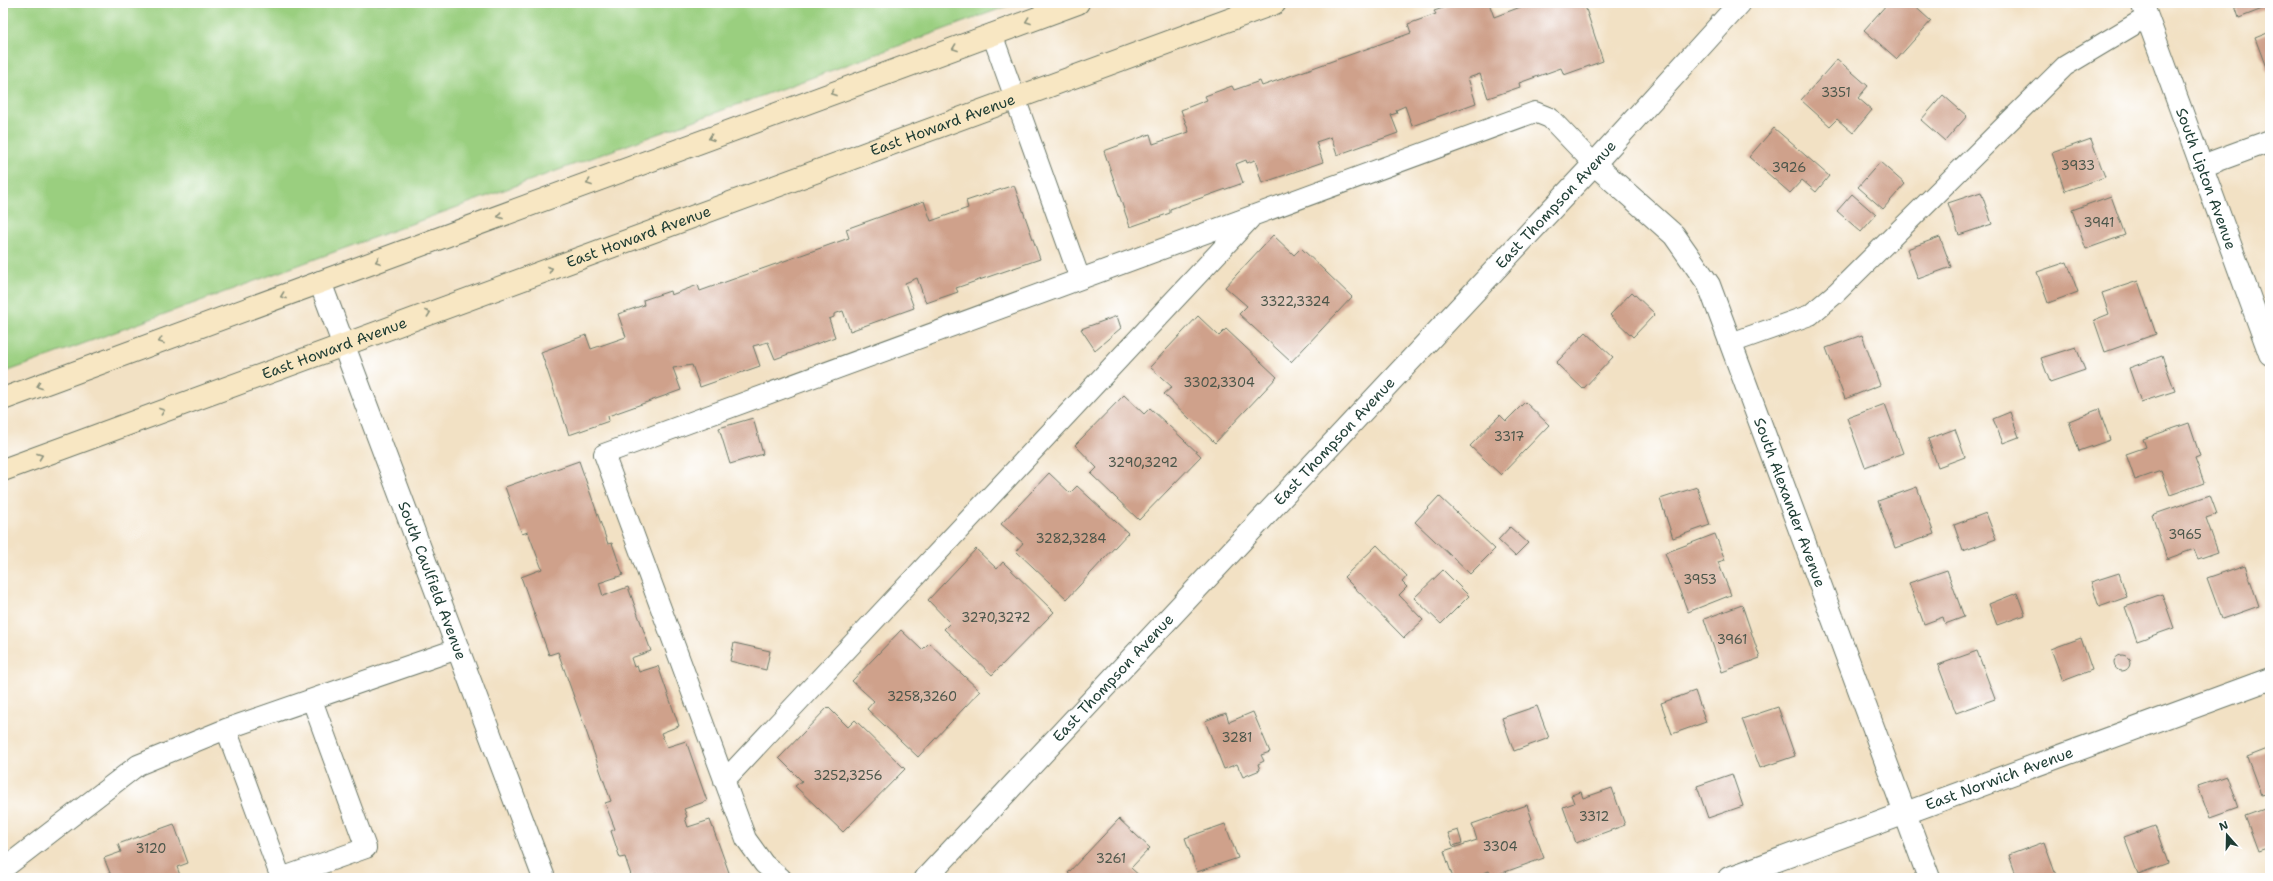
<svg xmlns="http://www.w3.org/2000/svg" width="2273" height="881" font-family="'Shantell Sans',sans-serif">
	<style>
		.green { fill: #9acf7f; stroke: #5c865a }
		.building { fill: #cfa18b }
		.lines { fill: none; stroke-linecap: round; stroke-linejoin: round }
		.lane-casing { stroke: #697666; stroke-width: 22 }
		.street-casing { stroke: #697666; stroke-width: 24 }
		.secondary-casing { stroke: #697666; stroke-width: 24 }
		.lane { stroke: #fff; stroke-width: 20 }
		.street { stroke: #fff; stroke-width: 22 }
		.secondary { stroke: #f8e7c3; stroke-width: 22 }
		.oneway { stroke: #8c927c }
		.labels { text-anchor: middle; stroke-width: 3; stroke-linejoin: round; paint-order: stroke }
		.number-label { font-size: 13px; fill: #4b564a }
		.street-label { font-size: 15px; fill: #1f3d34; stroke: #fff }
	</style>
	<rect width="100%" height="100%" fill="#fff"/>
	<filter id="ink" filterUnits="userSpaceOnUse"><feTurbulence type="fractalNoise" baseFrequency=".025" numOctaves="2"/><feDisplacementMap in="SourceGraphic" scale="8" xChannelSelector="R" yChannelSelector="G"/><feConvolveMatrix kernelMatrix="1 2 1 2 8 2 1 2 1" color-interpolation-filters="sRGB"/></filter>
	<filter id="wash" filterUnits="userSpaceOnUse"><feTurbulence type="fractalNoise" baseFrequency=".012" numOctaves="4" result="noise"/><feDisplacementMap in="SourceGraphic" scale="16" xChannelSelector="R" yChannelSelector="G"/><feGaussianBlur stdDeviation="0.9" result="paint"/><feColorMatrix in="noise" values="0 0 0 0 0 0 0 0 0 0 0 0 0 0 0 0 0 1.4 0 .05"/><feComposite in="paint" operator="in"/></filter>
	<g filter="url(#wash)">
		<rect width="100%" height="100%" fill="#f2e1c4"/>
		<path class="green" d="M3,3H1016L3,373Z"/>
		<g id="blocks">
			<path class="building" d="M1458,3H1461V5L1467,3H1489L1494,17L1531,3H1584L1603,61L1564,75L1561,68L1519,83L1520,87L1488,98L1480,74L1468,78L1476,103L1412,126L1405,106L1396,110L1397,113L1391,115L1398,133L1337,155L1331,137L1316,142L1323,162L1262,183L1255,160L1247,163L1246,160L1236,164L1243,183L1170,209V213L1130,227L1104,151L1150,134L1153,144L1189,132L1181,110L1207,100L1205,96L1232,86L1234,90L1260,81L1262,86L1411,33L1408,24L1436,14L1434,11Z
				M1888,3H1911L1931,21L1897,59L1864,30Z
				M2234,3H2270V6L2239,18Z
				M2270,32V78L2255,38Z
				M1837,59L1868,86L1858,98L1872,110L1853,133L1837,119L1830,126L1801,100Z
				M1943,95L1967,116L1945,141L1921,120Z
				M1774,128L1829,176L1816,192L1802,180L1790,193L1749,157Z
				M2091,139L2105,177L2065,191L2052,153Z
				M1880,162L1905,184L1883,209L1858,187Z
				M1014,185L1040,259L956,288L958,292L926,303L917,278L905,283L914,308L850,331L843,311L834,314V317L829,319L835,337L775,359L768,342L753,346L760,366L700,387L692,365L673,368L681,390L608,416L609,421L569,435L541,352L586,335L591,349L626,337L618,314L644,305L643,300L670,291L671,295L698,285L700,291L849,238L846,229L924,201L931,221L968,208L966,201Z
				M1981,192L1992,224L1959,235L1948,203Z
				M1852,194L1876,215L1861,232L1837,211Z
				M2111,196L2125,235L2086,249L2072,210Z
				M1273,235L1294,255L1301,248L1352,297L1291,362L1239,314L1247,306L1225,287Z
				M1940,237L1951,267L1918,279L1907,249Z
				M2067,262L2078,292L2048,303L2037,272Z
				M2138,281L2156,334L2105,352L2094,320L2109,314L2102,293Z
				M1632,292L1655,314L1633,337L1610,315Z
				M1117,316L1121,328L1095,350L1081,329Z
				M1198,316L1219,336L1226,329L1277,377L1215,443L1164,394L1172,387L1150,367Z
				M1586,332L1613,357L1583,389L1556,363Z
				M1862,335L1880,385L1845,399L1826,348Z
				M2076,347L2085,370L2050,382L2041,358Z
				M2162,356L2175,391L2141,402L2129,368Z
				M1124,395L1144,414L1150,408L1201,456L1139,520L1091,474L1097,468L1075,445Z
				M1525,402L1549,425L1501,475L1470,446L1500,415L1506,421Z
				M1885,404L1903,453L1865,467L1847,418Z
				M2099,409L2110,440L2079,451L2069,421Z
				M2010,412L2019,437L2003,443L1993,419Z
				M753,418L763,454L730,464L719,428Z
				M2189,423L2200,456L2195,458L2204,483L2170,495L2161,471L2135,480L2126,454L2146,447L2143,439Z
				M1955,429L1965,457L1938,467L1928,439Z
				M579,461L608,544L612,543L623,575L599,583L603,596L628,587L651,651L631,658L634,667L637,666L639,672L658,666L679,726L661,733L667,747L686,741L707,801L684,809L687,817L685,818L688,827L710,820L731,878H658L656,874L647,878H632L625,857L620,858L611,831L615,829L605,803L611,801L558,652L549,655L521,577L542,569L528,532L522,534L505,487Z
				M1049,473L1070,493L1077,486L1128,533L1067,599L1016,551L1023,543L1001,524Z
				M1697,487L1710,525L1673,538L1660,499Z
				M1917,487L1934,534L1895,548L1878,501Z
				M2210,495L2217,514L2206,518L2218,552L2198,559L2194,549L2167,559L2152,515Z
				M1439,496L1495,549L1470,574L1415,522Z
				M1986,513L1996,539L1963,551L1954,525Z
				M1510,527L1528,543L1515,556L1498,540Z
				M1715,534L1725,560L1718,562L1731,595L1688,612L1665,553Z
				M1377,545L1407,576L1402,582L1407,587L1399,595L1423,620L1404,638L1344,577Z
				M976,549L997,569L1003,562L1054,612L992,675L944,629L950,623L928,600Z
				M2245,565L2259,606L2222,619L2207,578Z
				M1443,570L1469,596L1441,624L1414,598Z
				M1947,570L1964,617L1945,624L1943,617L1924,624L1909,583Z
				M2119,573L2127,597L2099,607L2091,582Z
				M2017,593L2025,615L1997,625L1989,604Z
				M2162,594L2174,628L2137,641L2125,607Z
				M1742,605L1760,658L1722,672L1704,619Z
				M901,630L922,650L929,643L980,691L918,757L867,709L874,701L852,681Z
				M2081,638L2092,670L2063,681L2051,649Z
				M734,643L770,651L766,670L730,661Z
				M1977,651L1995,699L1956,713L1938,665Z
				M2114 663a8 8 0 1 1 16 0a8 8 0 1 1-16 0Z
				M1695,691L1706,722L1672,734L1661,703Z
				M1537,706L1549,738L1514,751L1502,718Z
				M828,707L848,727L855,720L905,769L843,832L795,786L802,781L779,758Z
				M1778,707L1795,756L1760,768L1742,719Z
				M1253,712L1270,752L1261,755L1264,761L1258,764L1260,770L1243,777L1237,764L1224,769L1205,721L1226,713L1229,722Z
				M2270,748V792L2261,795L2247,757Z
				M1732,774L1743,806L1708,818L1697,786Z
				M2227,776L2238,808L2210,818L2198,786Z
				M1612,788L1625,825L1576,843L1563,807L1574,803L1571,795L1581,792L1583,798Z
				M1527,805L1532,819L1530,820L1544,858L1491,877L1489,871L1471,878H1453L1444,851L1477,840L1472,824Z
				M2270,807V847L2258,851L2245,816Z
				M1119,819L1150,848L1131,868L1142,878H1074L1068,873Z
				M174,824L188,863L177,867L181,878H112L104,858L121,852L118,844Z
				M1225,824L1238,858L1197,872L1185,838Z
				M2155,826L2168,863L2138,874L2124,837Z
				M1458,830L1462,843L1453,846L1448,833Z
				M2044,842L2057,878H2017L2009,855Z"/>
		</g>
	</g>
	<g filter="url(#ink)">
		<use href="#blocks" fill-opacity="0" stroke="#697666" stroke-width="1"/>
		<g class="lines">
			<defs>
				<path id="lane" d="M992,34L1080,279
					M1731,343L1810,315L1836,293L2065,66L2147,17
					M226,729L281,878L366,848L312,700
					M724,781L1250,219
					M3,869L138,765L226,729L457,649
					M781,878L764,864L746,839L604,454L1535,112L1550,118L1594,164"/>
				<g id="street">
					<path id="s1" d="M2142,3L2270,354"/>
					<path id="s2" d="M1594,164L1674,235L1709,285L1929,878"/>
					<path d="M2202,166L2270,141"/>
					<path id="s3" d="M320,282L544,878"/>
					<path id="s4" d="M926,878L1594,164L1740,3"/>
					<path id="s5" d="M1729,878L2270,679"/>
				</g>
				<g id="secondary">
					<path d="M3,399L1078,3"/>
					<path id="s6" d="M3,470L1275,3"/>
				</g>
			</defs>
			<use href="#lane" class="lane-casing"/>
			<use href="#street" class="street-casing"/>
			<use href="#secondary" class="secondary-casing"/>
			<use href="#lane" class="lane"/>
			<use href="#street" class="street"/>
			<use href="#secondary" class="secondary"/>
		</g>
		<defs><path id="oneway-chevron" d="M-2-3.5L2.5 0L-2 3.5" fill="none" stroke-width="1.6" stroke-linecap="round" stroke-linejoin="round"/></defs>
		<g class="oneway">
			<use href="#oneway-chevron" transform="translate(1028 21) rotate(160)"/>
			<use href="#oneway-chevron" transform="translate(955 48) rotate(160)"/>
			<use href="#oneway-chevron" transform="translate(833 93) rotate(160)"/>
			<use href="#oneway-chevron" transform="translate(711 138) rotate(160)"/>
			<use href="#oneway-chevron" transform="translate(589 183) rotate(160)"/>
			<use href="#oneway-chevron" transform="translate(500 216) rotate(160)"/>
			<use href="#oneway-chevron" transform="translate(378 261) rotate(160)"/>
			<use href="#oneway-chevron" transform="translate(550 269) rotate(-20)"/>
			<use href="#oneway-chevron" transform="translate(283 296) rotate(160)"/>
			<use href="#oneway-chevron" transform="translate(428 313) rotate(-20)"/>
			<use href="#oneway-chevron" transform="translate(161 341) rotate(160)"/>
			<use href="#oneway-chevron" transform="translate(39 386) rotate(160)"/>
			<use href="#oneway-chevron" transform="translate(162 411) rotate(-20)"/>
			<use href="#oneway-chevron" transform="translate(40 456) rotate(-20)"/>
		</g>
	</g>
	<g class="labels">
		<g class="number-label">
			<text x="1836" y="97">3351</text>
			<text x="2078" y="170">3933</text>
			<text x="1789" y="172">3926</text>
			<text x="2099" y="227">3941</text>
			<text x="1295" y="306">3322,3324</text>
			<text x="1219" y="387">3302,3304</text>
			<text x="1509" y="441">3317</text>
			<text x="1143" y="467">3290,3292</text>
			<text x="2185" y="539">3965</text>
			<text x="1071" y="543">3282,3284</text>
			<text x="1700" y="584">3953</text>
			<text x="996" y="622">3270,3272</text>
			<text x="1732" y="644">3961</text>
			<text x="922" y="701">3258,3260</text>
			<text x="1237" y="742">3281</text>
			<text x="848" y="780">3252,3256</text>
			<text x="1594" y="821">3312</text>
			<text x="1500" y="851">3304</text>
			<text x="151" y="853">3120</text>
			<text x="1111" y="863">3261</text>
		</g>
		<g class="street-label">
			<text dy="5" stroke="none"><textPath href="#s6" startOffset="1001">East Howard Avenue</textPath></text>
			<text dy="5" stroke="none"><textPath href="#s1" startOffset="187">South Lipton Avenue</textPath></text>
			<text dy="5" stroke="none"><textPath href="#s4" startOffset="922">East Thompson Avenue</textPath></text>
			<text dy="5" stroke="none"><textPath href="#s6" startOffset="677">East Howard Avenue</textPath></text>
			<text dy="5" stroke="none"><textPath href="#s6" startOffset="353">East Howard Avenue</textPath></text>
			<text dy="5" stroke="none"><textPath href="#s4" startOffset="598">East Thompson Avenue</textPath></text>
			<text dy="5" stroke="none"><textPath href="#s2" startOffset="400">South Alexander Avenue</textPath></text>
			<text dy="5" stroke="none"><textPath href="#s3" startOffset="319">South Caulfield Avenue</textPath></text>
			<text dy="5" stroke="none"><textPath href="#s4" startOffset="274">East Thompson Avenue</textPath></text>
			<text dy="5" stroke="none"><textPath href="#s5" startOffset="288">East Norwich Avenue</textPath></text>
		</g>
	</g>
	<rect width="2273" height="881" fill="none" stroke="#fff" stroke-width="16"/>
	<g transform="translate(2227 835) rotate(340)" stroke="#ffffff" stroke-width="3" paint-order="stroke">
	<path d="M0-3L7 15L0 10L-7 15Z" fill="#1f3d34"/>
	<text y="-6" font-size="11" font-weight="bold" text-anchor="middle" fill="#1f3d34">N</text>
	</g>
</svg>
